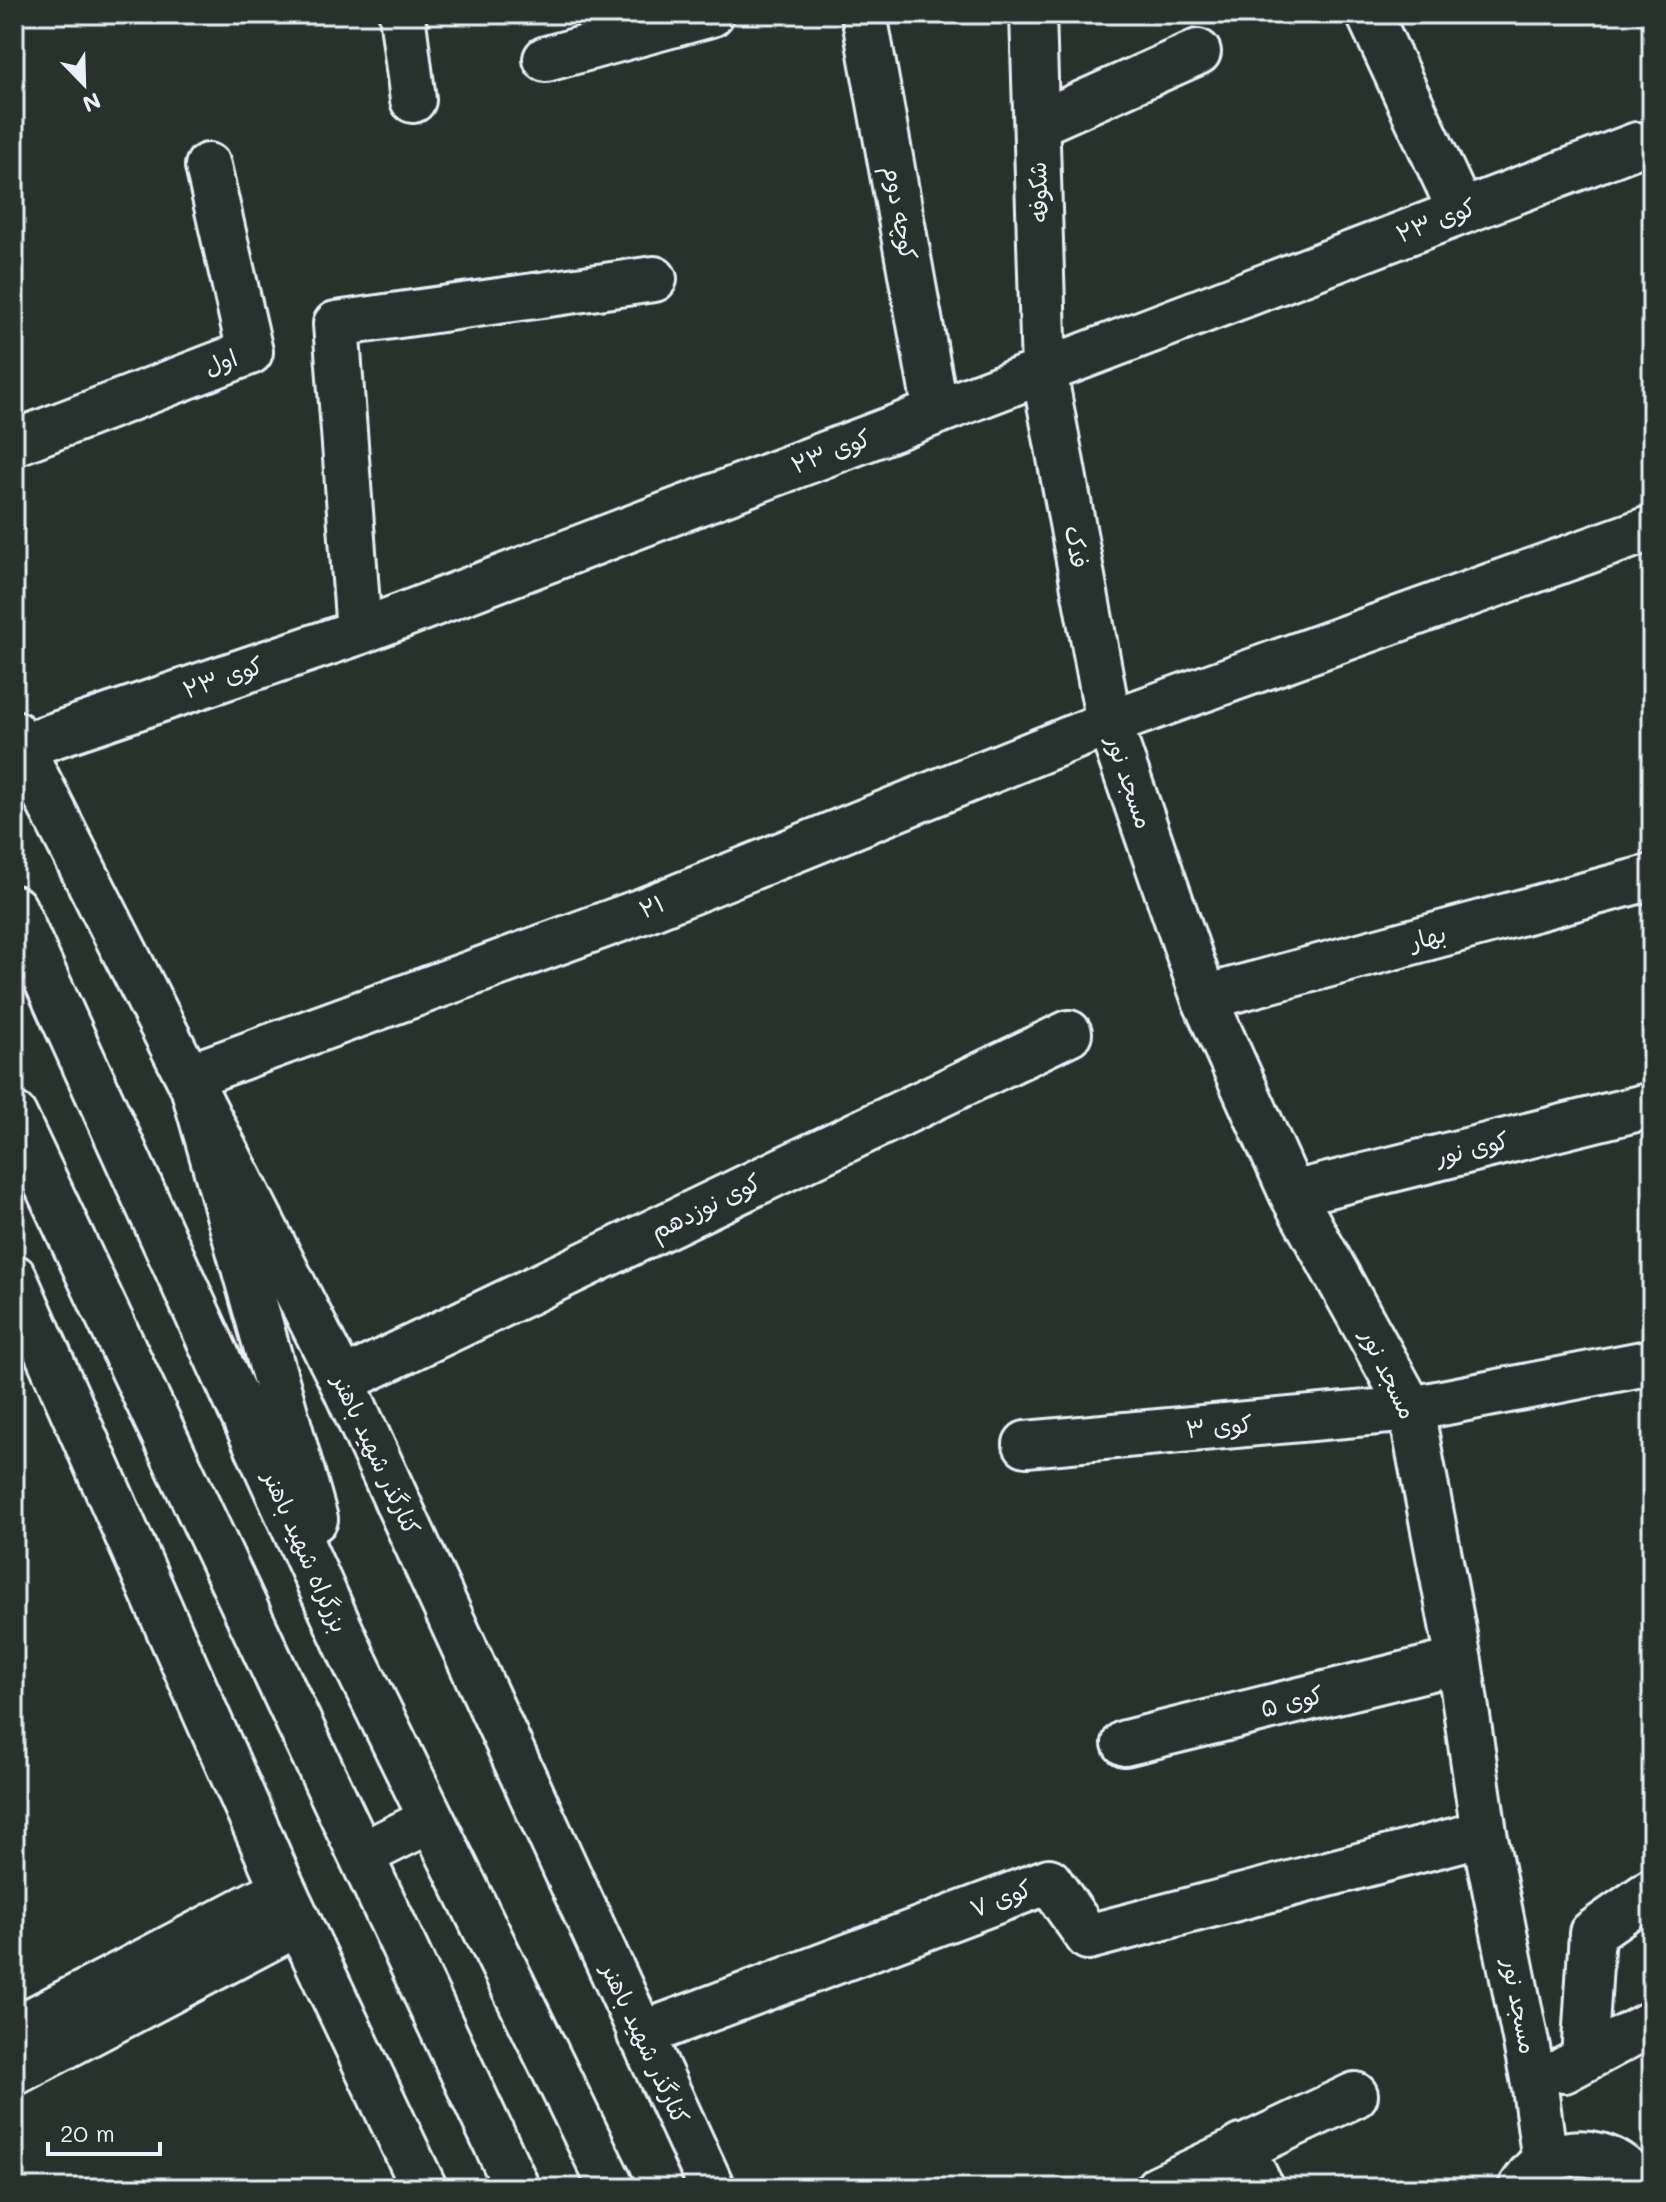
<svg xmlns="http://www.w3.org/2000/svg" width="1666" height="2202" font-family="Mali,'Playpen Sans Arabic',sans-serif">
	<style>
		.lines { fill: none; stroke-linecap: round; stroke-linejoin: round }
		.minor-casing { stroke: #e8f1f8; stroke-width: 50 }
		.major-casing { stroke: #e8f1f8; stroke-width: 50 }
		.highway-casing { stroke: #e8f1f8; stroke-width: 50 }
		.minor { stroke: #26332d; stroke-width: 44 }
		.major { stroke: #26332d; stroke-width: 44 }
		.highway { stroke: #26332d; stroke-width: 44 }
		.labels { text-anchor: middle; stroke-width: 7; stroke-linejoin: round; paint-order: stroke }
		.street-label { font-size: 24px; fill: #e8f1f8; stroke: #26332d }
	</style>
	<rect width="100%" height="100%" fill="#26332d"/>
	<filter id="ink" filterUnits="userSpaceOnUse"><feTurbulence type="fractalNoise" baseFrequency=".0125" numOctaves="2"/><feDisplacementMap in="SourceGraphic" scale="16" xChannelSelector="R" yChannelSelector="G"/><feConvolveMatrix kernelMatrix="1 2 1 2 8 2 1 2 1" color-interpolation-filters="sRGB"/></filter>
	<g filter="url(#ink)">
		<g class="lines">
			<defs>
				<path id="minor" d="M402,14L413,100
					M864,14L936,412
					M1033,14L1044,371L1109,723L1204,998L1292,1194L1411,1409L1459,1661L1484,1833L1535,2088L1545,2162
					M1369,14L1461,212
					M546,59L711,14
					M1037,124L1198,52
					M14,443L250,352L208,166
					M359,632L336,324L654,279
					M20,747L359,632L1637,145
					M1204,998L1652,877
					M190,1076L645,910L1109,723L1652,528
					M1292,1194L1652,1105
					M342,1381L1069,1033
					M1026,1444L1411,1409L1652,1362
					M1125,1743L1459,1661
					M14,2030L283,1889
					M640,2035L1049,1881L1088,1937L1484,1833
					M1584,2058L1592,1933L1652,1891
					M1564,2070L1652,2023
					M14,2073L299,1923
					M1241,2147L1261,2188
					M1158,2188L1355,2095
					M1521,2188C1528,2177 1535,2167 1547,2161C1579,2145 1623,2154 1639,2188"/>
				<path id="major" d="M14,733L342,1381L712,2188
					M14,1277L283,1889L424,2188"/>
				<path id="highway" d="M14,908L354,1660L612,2188
					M190,1076L315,1519
					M14,1115L517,2188
					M361,1855L431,1820"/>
			</defs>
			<use href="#minor" class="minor-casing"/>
			<use href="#major" class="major-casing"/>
			<use href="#highway" class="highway-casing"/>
			<use href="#minor" class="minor"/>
			<use href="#major" class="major"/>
			<use href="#highway" class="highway"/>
		</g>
	</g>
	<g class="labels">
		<g class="street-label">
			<text transform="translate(1039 192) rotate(-92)" y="8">شکوفه</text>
			<text transform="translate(900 213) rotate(80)" y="8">کوچه دوم</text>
			<text transform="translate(1436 221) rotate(-21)" y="8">کوی ۲۳</text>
			<text transform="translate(221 363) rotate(-21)" y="8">اول</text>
			<text transform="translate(831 452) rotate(-21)" y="8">کوی ۲۳</text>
			<text transform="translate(1076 547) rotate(80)" y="8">فدک</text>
			<text transform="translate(223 678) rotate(-19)" y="8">کوی ۲۳</text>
			<text transform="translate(1129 782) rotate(71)" y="8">مسجد نور</text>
			<text transform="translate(652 907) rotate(-21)" y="8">۲۱</text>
			<text transform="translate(1428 938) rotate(-15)" y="8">بهار</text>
			<text transform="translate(1472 1149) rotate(-14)" y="8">کوی نور</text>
			<text transform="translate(706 1207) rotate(-26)" y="8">کوی نوزدهم</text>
			<text transform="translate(1388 1374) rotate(64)" y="8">مسجد نور</text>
			<text transform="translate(1219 1427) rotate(-5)" y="8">کوی ۳</text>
			<text transform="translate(376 1455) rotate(65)" y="8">کنارگذر شهید باهنر</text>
			<text transform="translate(305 1552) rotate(66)" y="8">بزرگراه شهید باهنر</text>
			<text transform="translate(1292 1702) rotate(-14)" y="8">کوی ۵</text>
			<text transform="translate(1001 1899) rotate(-21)" y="8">کوی ۷</text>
			<text transform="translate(1519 2006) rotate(79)" y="8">مسجد نور</text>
			<text transform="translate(645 2044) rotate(65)" y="8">کنارگذر شهید باهنر</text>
		</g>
	</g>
	<rect width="1666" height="2202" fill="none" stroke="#26332d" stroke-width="48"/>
	<rect x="24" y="24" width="1618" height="2154" fill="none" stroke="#e8f1f8" stroke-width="3" filter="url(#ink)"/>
	<g transform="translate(84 84) rotate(157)" stroke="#26332d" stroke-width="6" paint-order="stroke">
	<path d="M0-6L14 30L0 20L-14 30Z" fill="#e8f1f8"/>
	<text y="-12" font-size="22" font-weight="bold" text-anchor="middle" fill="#e8f1f8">N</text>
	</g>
	<path d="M48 2142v12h112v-12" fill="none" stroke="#e8f1f8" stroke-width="4"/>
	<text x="60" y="2142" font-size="24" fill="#e8f1f8" stroke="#26332d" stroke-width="6" paint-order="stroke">20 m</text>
</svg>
